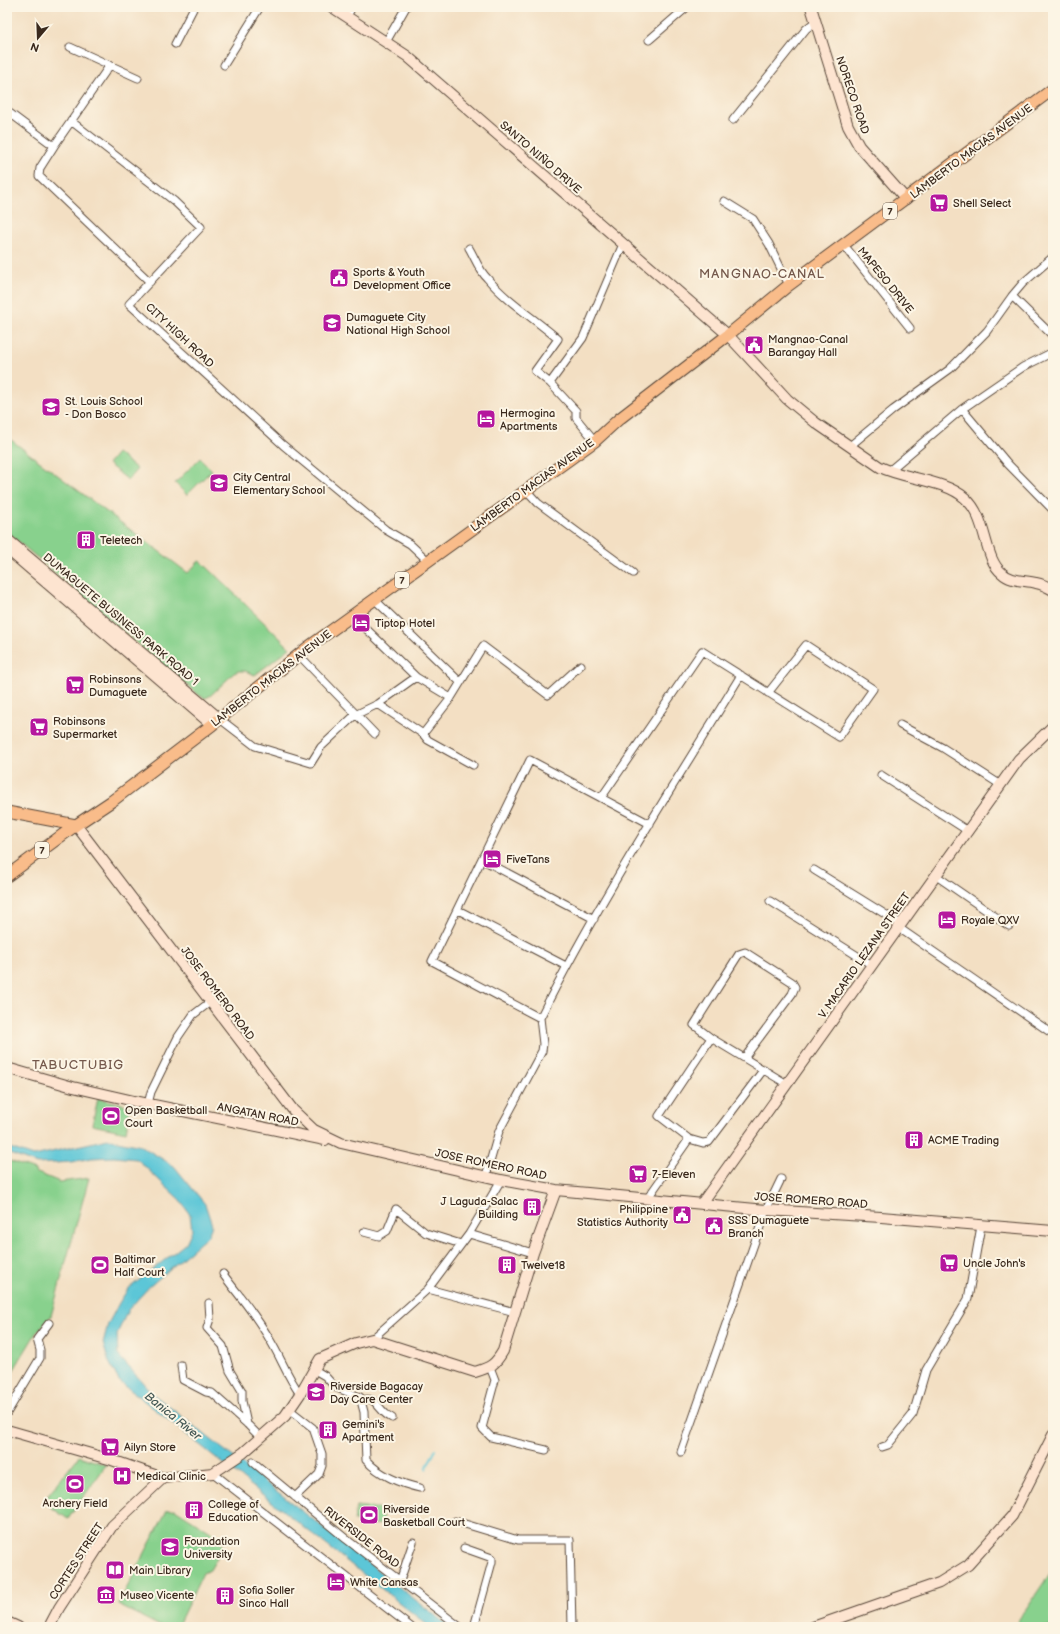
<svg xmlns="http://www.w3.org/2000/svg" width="1060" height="1634" font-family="'Balsamiq Sans',sans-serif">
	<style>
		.green { fill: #88d18d; stroke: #627e56 }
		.water { fill: #5cc6d7; stroke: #4c787a }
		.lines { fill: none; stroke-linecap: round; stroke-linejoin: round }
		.stream { stroke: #5cc6d7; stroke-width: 2 }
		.street-casing { stroke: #574537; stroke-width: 9 }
		.secondary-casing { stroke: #574537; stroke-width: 12 }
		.primary-casing { stroke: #574537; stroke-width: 13 }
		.street { stroke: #fff; stroke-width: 7 }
		.secondary { stroke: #fde4d0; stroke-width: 10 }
		.primary { stroke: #f9bc8a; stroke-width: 11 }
		.labels { text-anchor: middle; stroke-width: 4; stroke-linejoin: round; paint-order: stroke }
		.shield { fill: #fcf5e5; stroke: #75675a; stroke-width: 1 }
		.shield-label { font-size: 10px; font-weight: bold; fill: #3b2a1e }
		.street-label { font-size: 11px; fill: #3b2a1e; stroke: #fcf5e5 }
		.poi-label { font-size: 11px; fill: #3b2a1e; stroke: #fcf5e5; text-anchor: start }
		.water-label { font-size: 12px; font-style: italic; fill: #455956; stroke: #fcf5e5 }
		.quarter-label { font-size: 13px; letter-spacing: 1px; fill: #75594c; stroke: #fcf5e5 }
	</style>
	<rect width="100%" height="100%" fill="#fcf5e5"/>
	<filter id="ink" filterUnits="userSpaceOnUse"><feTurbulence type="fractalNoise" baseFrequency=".025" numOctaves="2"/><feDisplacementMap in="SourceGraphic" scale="8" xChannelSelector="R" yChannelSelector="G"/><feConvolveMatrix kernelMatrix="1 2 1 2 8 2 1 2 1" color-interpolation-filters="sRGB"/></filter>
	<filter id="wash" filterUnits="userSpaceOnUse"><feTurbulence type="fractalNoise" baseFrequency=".012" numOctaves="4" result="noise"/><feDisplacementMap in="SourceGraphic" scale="16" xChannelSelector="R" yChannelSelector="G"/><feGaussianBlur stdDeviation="0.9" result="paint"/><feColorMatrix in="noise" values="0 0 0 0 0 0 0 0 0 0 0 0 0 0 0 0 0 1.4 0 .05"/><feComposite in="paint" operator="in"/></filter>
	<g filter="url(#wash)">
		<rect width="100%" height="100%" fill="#f3dfc3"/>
		<path class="green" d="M7,437L188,573L199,561L204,564L290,648L255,675L245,671H239L234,673L210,696L205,698L200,696L7,532Z
			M117,453L137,469L128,480L108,464Z
			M200,458L212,470L187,495L175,483Z
			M98,1098L130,1106L126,1132L92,1125Z
			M7,1160L35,1170V1172L60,1182L89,1178L51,1316L36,1333L7,1381Z
			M79,1456L106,1465L68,1519L43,1502Z
			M356,1506L383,1509L382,1525L354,1521Z
			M175,1509L217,1536L223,1547L210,1570L203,1573L177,1627H162L118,1605L167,1510Z
			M1053,1569V1627H1029L1017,1622Z"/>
		<path class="water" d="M108,1139L141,1146L174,1166L205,1204L212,1225L208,1236L149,1287L128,1310L117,1334L118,1355L153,1394L450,1627H430L119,1381L108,1360L103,1343L108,1324L119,1303L128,1289L186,1243L192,1230L190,1215L180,1200L137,1159L114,1157L92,1158L71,1162L37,1164L7,1153V1147L34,1156Z"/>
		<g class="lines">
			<path class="stream" d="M426,1469L435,1450"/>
		</g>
	</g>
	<g filter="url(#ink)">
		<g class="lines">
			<defs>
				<path id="street" d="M347,16L352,7
					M649,40L687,7
					M386,42L406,7
					M175,44L194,7
					M70,47L138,78
					M110,65L54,146L40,168L39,176L150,282
					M224,65L260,7
					M7,111L54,146
					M733,120L806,29L816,21
					M71,121L174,201L201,227L129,304L283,445L386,530L410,544L427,560
					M724,201L753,219L769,244L789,285
					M844,245L910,328
					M469,248C475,258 479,270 487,278C506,301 535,319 558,339L535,371L550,383L576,411V418L595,441
					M1012,296L1023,283L1053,257
					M550,383L583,338L623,244
					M962,409L1008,464L1053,510
					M850,446L893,410L950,369L987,331L1012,296L1053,336
					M889,471L962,409L1023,367L1053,352
					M526,490L538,503L633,573
					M374,599L460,682
					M352,615L416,677L451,698
					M298,654L375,734
					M378,704L423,734L428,740L473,765
					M220,719L255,746L311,763L321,747L355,715L378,704L416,677
					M900,725L943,748L1001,785
					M423,734L451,698L483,646L548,695L581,665
					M881,775L968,831
					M601,798L702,651L839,737L873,689L806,645L768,693
					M650,824L530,760L432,961L540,1018C599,900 672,788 741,675
					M483,860L594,919
					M814,870L901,924
					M935,875L1009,926
					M770,901L872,965
					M458,910L566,966
					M899,928L1053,1034
					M745,1057L792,994L795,987L792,982L745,952L739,954L694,1025L711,1038L787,1084
					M148,1104L151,1092L178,1037L193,1015L210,1002
					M689,1139L703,1143L709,1142L764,1069
					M486,1176L499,1131L542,1051L543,1044L540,1018
					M647,1199L689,1139L659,1116L711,1038
					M364,1232L379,1236L387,1231L396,1209L426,1233L461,1244
					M469,1234L533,1253
					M223,1274C239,1296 257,1316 270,1340C281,1358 287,1376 300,1394
					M428,1289L515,1312
					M209,1303L210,1319L207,1328L223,1346L230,1371L242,1391V1401L247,1424
					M372,1339L428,1289L469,1234L501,1180
					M181,1365L183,1380L206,1392L212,1393L247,1424L260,1437
					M490,1367L495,1380L482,1428L491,1437L546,1450
					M313,1369L325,1376L335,1387L360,1397L364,1412L366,1460C379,1475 401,1484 420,1488
					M361,1400C374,1397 374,1402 381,1409C384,1413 388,1416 392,1418
					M290,1410L313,1428L322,1454V1466L319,1474L295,1497
					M7,1413L40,1358V1350L37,1339L49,1323
					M882,1447L888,1445L913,1414L926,1370L968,1299L981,1226
					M681,1452L766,1210L781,1179
					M253,1462L346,1539L460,1627
					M213,1473L411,1627
					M455,1521L518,1540H570L572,1627
					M464,1548L492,1558V1562L474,1627
					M400,1581L413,1542"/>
				<path id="secondary" d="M332,7L407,56L728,335L787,399L816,423L880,467C905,479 945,480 965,498C988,518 983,558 1002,573C1011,582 1025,580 1036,583C1042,584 1048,587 1053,590
					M811,7L848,126L859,146L906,199
					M7,539L220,719
					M7,549L212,725
					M76,825L293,1110L314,1130L341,1143L501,1180L556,1190L766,1210L881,1217L1053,1231
					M7,1068L73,1087L134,1101L325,1140
					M702,1203L1019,759L1053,726
					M7,1430L112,1460L163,1478L213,1473L243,1453L285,1416L300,1394L320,1359L356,1343L372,1339L475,1372C491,1367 495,1365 503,1351L533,1253L556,1190
					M7,1622L18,1627
					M49,1627L59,1608L112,1526L163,1478
					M813,1627L939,1583L968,1565L1012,1516L1053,1435"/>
				<path id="primary" d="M7,812L76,825
					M7,876L76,825L112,801L212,725L307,648L595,441L619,419L728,335L789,285L1053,89"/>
			</defs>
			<use href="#street" class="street-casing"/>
			<use href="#secondary" class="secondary-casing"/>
			<use href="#primary" class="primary-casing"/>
			<use href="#street" class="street"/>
			<use href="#secondary" class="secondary"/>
			<use href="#primary" class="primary"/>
		</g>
	</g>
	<defs>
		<symbol id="supermarket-square" viewBox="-11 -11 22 22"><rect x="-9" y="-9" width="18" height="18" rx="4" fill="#b5179e" stroke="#fcf5e5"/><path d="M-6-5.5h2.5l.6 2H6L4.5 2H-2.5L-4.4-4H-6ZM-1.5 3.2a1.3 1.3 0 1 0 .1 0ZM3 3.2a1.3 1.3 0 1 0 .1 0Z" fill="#fff"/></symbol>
		<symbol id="civic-square" viewBox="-11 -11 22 22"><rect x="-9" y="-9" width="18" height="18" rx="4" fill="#b5179e" stroke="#fcf5e5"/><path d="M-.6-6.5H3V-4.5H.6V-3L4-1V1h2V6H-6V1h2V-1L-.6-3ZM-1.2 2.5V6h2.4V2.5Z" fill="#fff"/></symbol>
		<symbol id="school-square" viewBox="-11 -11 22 22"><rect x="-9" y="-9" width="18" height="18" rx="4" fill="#b5179e" stroke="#fcf5e5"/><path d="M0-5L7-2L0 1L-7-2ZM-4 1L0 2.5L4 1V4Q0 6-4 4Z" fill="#fff"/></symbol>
		<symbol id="hotel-square" viewBox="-11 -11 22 22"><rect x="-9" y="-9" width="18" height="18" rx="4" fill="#b5179e" stroke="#fcf5e5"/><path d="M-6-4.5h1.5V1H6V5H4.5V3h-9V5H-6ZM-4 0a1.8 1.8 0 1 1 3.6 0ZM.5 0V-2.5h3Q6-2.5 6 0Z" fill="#fff"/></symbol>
		<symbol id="building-square" viewBox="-11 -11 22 22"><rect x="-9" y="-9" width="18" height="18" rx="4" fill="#b5179e" stroke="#fcf5e5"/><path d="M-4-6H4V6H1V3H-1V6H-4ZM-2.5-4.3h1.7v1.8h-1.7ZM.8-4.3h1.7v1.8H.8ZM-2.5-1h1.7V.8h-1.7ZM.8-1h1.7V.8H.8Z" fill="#fff"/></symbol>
		<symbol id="stadium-square" viewBox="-11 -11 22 22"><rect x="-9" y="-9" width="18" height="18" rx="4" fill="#b5179e" stroke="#fcf5e5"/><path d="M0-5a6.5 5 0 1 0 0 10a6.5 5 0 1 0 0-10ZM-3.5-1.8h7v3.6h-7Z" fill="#fff"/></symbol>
		<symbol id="hospital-square" viewBox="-11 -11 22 22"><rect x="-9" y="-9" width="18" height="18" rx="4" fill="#b5179e" stroke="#fcf5e5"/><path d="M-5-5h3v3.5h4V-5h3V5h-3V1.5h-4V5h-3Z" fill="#fff"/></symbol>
		<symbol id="university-square" viewBox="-11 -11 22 22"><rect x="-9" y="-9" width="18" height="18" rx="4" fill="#b5179e" stroke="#fcf5e5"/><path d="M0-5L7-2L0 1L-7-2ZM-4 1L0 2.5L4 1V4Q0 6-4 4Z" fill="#fff"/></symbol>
		<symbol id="library-square" viewBox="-11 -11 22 22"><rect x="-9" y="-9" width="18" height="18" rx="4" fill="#b5179e" stroke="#fcf5e5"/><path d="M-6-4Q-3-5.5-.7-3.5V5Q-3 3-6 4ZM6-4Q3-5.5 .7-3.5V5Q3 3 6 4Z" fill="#fff"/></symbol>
		<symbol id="museum-square" viewBox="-11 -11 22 22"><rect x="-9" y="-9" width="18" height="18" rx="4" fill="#b5179e" stroke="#fcf5e5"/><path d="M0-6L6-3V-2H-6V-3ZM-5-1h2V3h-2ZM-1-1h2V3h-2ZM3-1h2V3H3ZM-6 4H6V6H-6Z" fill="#fff"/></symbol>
	</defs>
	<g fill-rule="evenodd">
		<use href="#supermarket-square" x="928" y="192" width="22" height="22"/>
		<use href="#civic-square" x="328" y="267" width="22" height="22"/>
		<use href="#school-square" x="321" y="312" width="22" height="22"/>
		<use href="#civic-square" x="743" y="334" width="22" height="22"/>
		<use href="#school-square" x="40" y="396" width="22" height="22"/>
		<use href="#hotel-square" x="475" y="408" width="22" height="22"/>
		<use href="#school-square" x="208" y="472" width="22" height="22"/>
		<use href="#building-square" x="75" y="529" width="22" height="22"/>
		<use href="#hotel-square" x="350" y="612" width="22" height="22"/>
		<use href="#supermarket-square" x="64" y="674" width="22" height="22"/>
		<use href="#supermarket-square" x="28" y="716" width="22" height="22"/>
		<use href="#hotel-square" x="481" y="848" width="22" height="22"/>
		<use href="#hotel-square" x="936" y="909" width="22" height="22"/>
		<use href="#stadium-square" x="100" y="1105" width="22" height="22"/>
		<use href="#building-square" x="903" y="1129" width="22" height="22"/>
		<use href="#supermarket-square" x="627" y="1163" width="22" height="22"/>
		<use href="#building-square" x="521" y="1196" width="22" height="22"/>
		<use href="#civic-square" x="671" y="1204" width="22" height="22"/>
		<use href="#civic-square" x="703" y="1215" width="22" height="22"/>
		<use href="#supermarket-square" x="938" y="1252" width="22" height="22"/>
		<use href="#stadium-square" x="89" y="1254" width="22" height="22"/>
		<use href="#building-square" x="496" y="1254" width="22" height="22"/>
		<use href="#school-square" x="305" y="1381" width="22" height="22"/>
		<use href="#building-square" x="317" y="1419" width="22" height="22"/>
		<use href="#supermarket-square" x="99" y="1436" width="22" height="22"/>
		<use href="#hospital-square" x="111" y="1465" width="22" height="22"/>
		<use href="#stadium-square" x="64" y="1473" width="22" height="22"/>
		<use href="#building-square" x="183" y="1499" width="22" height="22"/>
		<use href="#stadium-square" x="358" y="1504" width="22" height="22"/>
		<use href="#university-square" x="159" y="1536" width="22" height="22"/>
		<use href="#library-square" x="104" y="1559" width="22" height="22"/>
		<use href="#hotel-square" x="325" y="1571" width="22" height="22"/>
		<use href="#museum-square" x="95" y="1584" width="22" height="22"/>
		<use href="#building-square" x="214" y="1585" width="22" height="22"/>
	</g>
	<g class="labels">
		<g class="shield">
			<rect x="883" y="203" width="14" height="16" rx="3"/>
			<rect x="395" y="572" width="14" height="16" rx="3"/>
			<rect x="35" y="842" width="14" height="16" rx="3"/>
		</g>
		<g class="shield-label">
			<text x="890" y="215">7</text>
			<text x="402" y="584">7</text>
			<text x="42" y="854">7</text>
		</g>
		<g class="street-label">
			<text transform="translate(853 95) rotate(71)" y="4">NORECO ROAD</text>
			<text transform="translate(971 151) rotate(-37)" y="4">LAMBERTO MACIAS AVENUE</text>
			<text transform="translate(541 157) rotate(41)" y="4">SANTO NIÑO DRIVE</text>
			<text transform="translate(886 280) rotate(51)" y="4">MAPESO DRIVE</text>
			<text transform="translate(180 335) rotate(43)" y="4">CITY HIGH ROAD</text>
			<text transform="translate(532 485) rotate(-36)" y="4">LAMBERTO MACIAS AVENUE</text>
			<text transform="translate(121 619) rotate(40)" y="4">DUMAGUETE BUSINESS PARK ROAD 1</text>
			<text transform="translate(271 678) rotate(-38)" y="4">LAMBERTO MACIAS AVENUE</text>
			<text transform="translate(864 955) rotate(-55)" y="4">V. MACARIO LEZANA STREET</text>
			<text transform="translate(218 993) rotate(53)" y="4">JOSE ROMERO ROAD</text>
			<text transform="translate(258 1114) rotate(11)" y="4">ANGATAN ROAD</text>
			<text transform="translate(491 1164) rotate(12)" y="4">JOSE ROMERO ROAD</text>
			<text transform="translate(811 1200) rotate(4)" y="4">JOSE ROMERO ROAD</text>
			<text transform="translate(362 1537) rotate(38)" y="4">RIVERSIDE ROAD</text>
			<text transform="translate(76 1561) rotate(-57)" y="4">CORTES STREET</text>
		</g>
		<g class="poi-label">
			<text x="953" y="207">Shell Select</text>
			<text x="353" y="276">Sports &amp; Youth<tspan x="353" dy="13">Development Office</tspan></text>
			<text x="346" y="321">Dumaguete City<tspan x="346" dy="13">National High School</tspan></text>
			<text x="768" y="343">Mangnao-Canal<tspan x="768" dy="13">Barangay Hall</tspan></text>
			<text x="65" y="405">St. Louis School<tspan x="65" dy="13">- Don Bosco</tspan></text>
			<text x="500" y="417">Hermogina<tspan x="500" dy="13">Apartments</tspan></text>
			<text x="233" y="481">City Central<tspan x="233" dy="13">Elementary School</tspan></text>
			<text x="100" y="544">Teletech</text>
			<text x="375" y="627">Tiptop Hotel</text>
			<text x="89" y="683">Robinsons<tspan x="89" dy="13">Dumaguete</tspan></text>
			<text x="53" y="725">Robinsons<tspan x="53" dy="13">Supermarket</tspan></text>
			<text x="506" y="863">FiveTans</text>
			<text x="961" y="924">Royale QXV</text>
			<text x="125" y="1114">Open Basketball<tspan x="125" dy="13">Court</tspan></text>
			<text x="928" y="1144">ACME Trading</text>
			<text x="652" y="1178">7-Eleven</text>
			<text x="518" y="1205" text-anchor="end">J Laguda-Salac<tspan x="518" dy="13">Building</tspan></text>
			<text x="668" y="1213" text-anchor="end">Philippine<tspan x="668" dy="13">Statistics Authority</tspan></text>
			<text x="728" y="1224">SSS Dumaguete<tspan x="728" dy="13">Branch</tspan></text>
			<text x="114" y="1263">Baltimar<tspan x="114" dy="13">Half Court</tspan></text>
			<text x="963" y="1267">Uncle John's</text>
			<text x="521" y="1269">Twelve18</text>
			<text x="330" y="1390">Riverside Bagacay<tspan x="330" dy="13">Day Care Center</tspan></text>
			<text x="342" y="1428">Gemini's<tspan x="342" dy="13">Apartment</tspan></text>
			<text x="124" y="1451">Ailyn Store</text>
			<text x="136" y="1480">Medical Clinic</text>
			<text x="75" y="1507" text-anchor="middle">Archery Field</text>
			<text x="208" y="1508">College of<tspan x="208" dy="13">Education</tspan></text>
			<text x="383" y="1513">Riverside<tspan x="383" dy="13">Basketball Court</tspan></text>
			<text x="184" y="1545">Foundation<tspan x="184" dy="13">University</tspan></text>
			<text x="129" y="1574">Main Library</text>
			<text x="350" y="1586">White Cansas</text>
			<text x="239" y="1594">Sofia Soller<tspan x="239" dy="13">Sinco Hall</tspan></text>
			<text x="120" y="1599">Museo Vicente</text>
		</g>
		<g class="water-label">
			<text transform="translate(173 1416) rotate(39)" y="4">Banica River</text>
		</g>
		<g class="quarter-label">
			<text x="762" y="278">MANGNAO-CANAL</text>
			<text x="78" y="1069">TABUCTUBIG</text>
		</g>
	</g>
	<rect width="1060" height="1634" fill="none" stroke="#fcf5e5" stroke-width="24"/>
	<g transform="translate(38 38) rotate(199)" stroke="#fcf5e5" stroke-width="3" paint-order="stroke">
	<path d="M0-3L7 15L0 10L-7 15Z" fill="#3b2a1e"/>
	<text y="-6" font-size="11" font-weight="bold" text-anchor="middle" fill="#3b2a1e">N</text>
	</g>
</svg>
